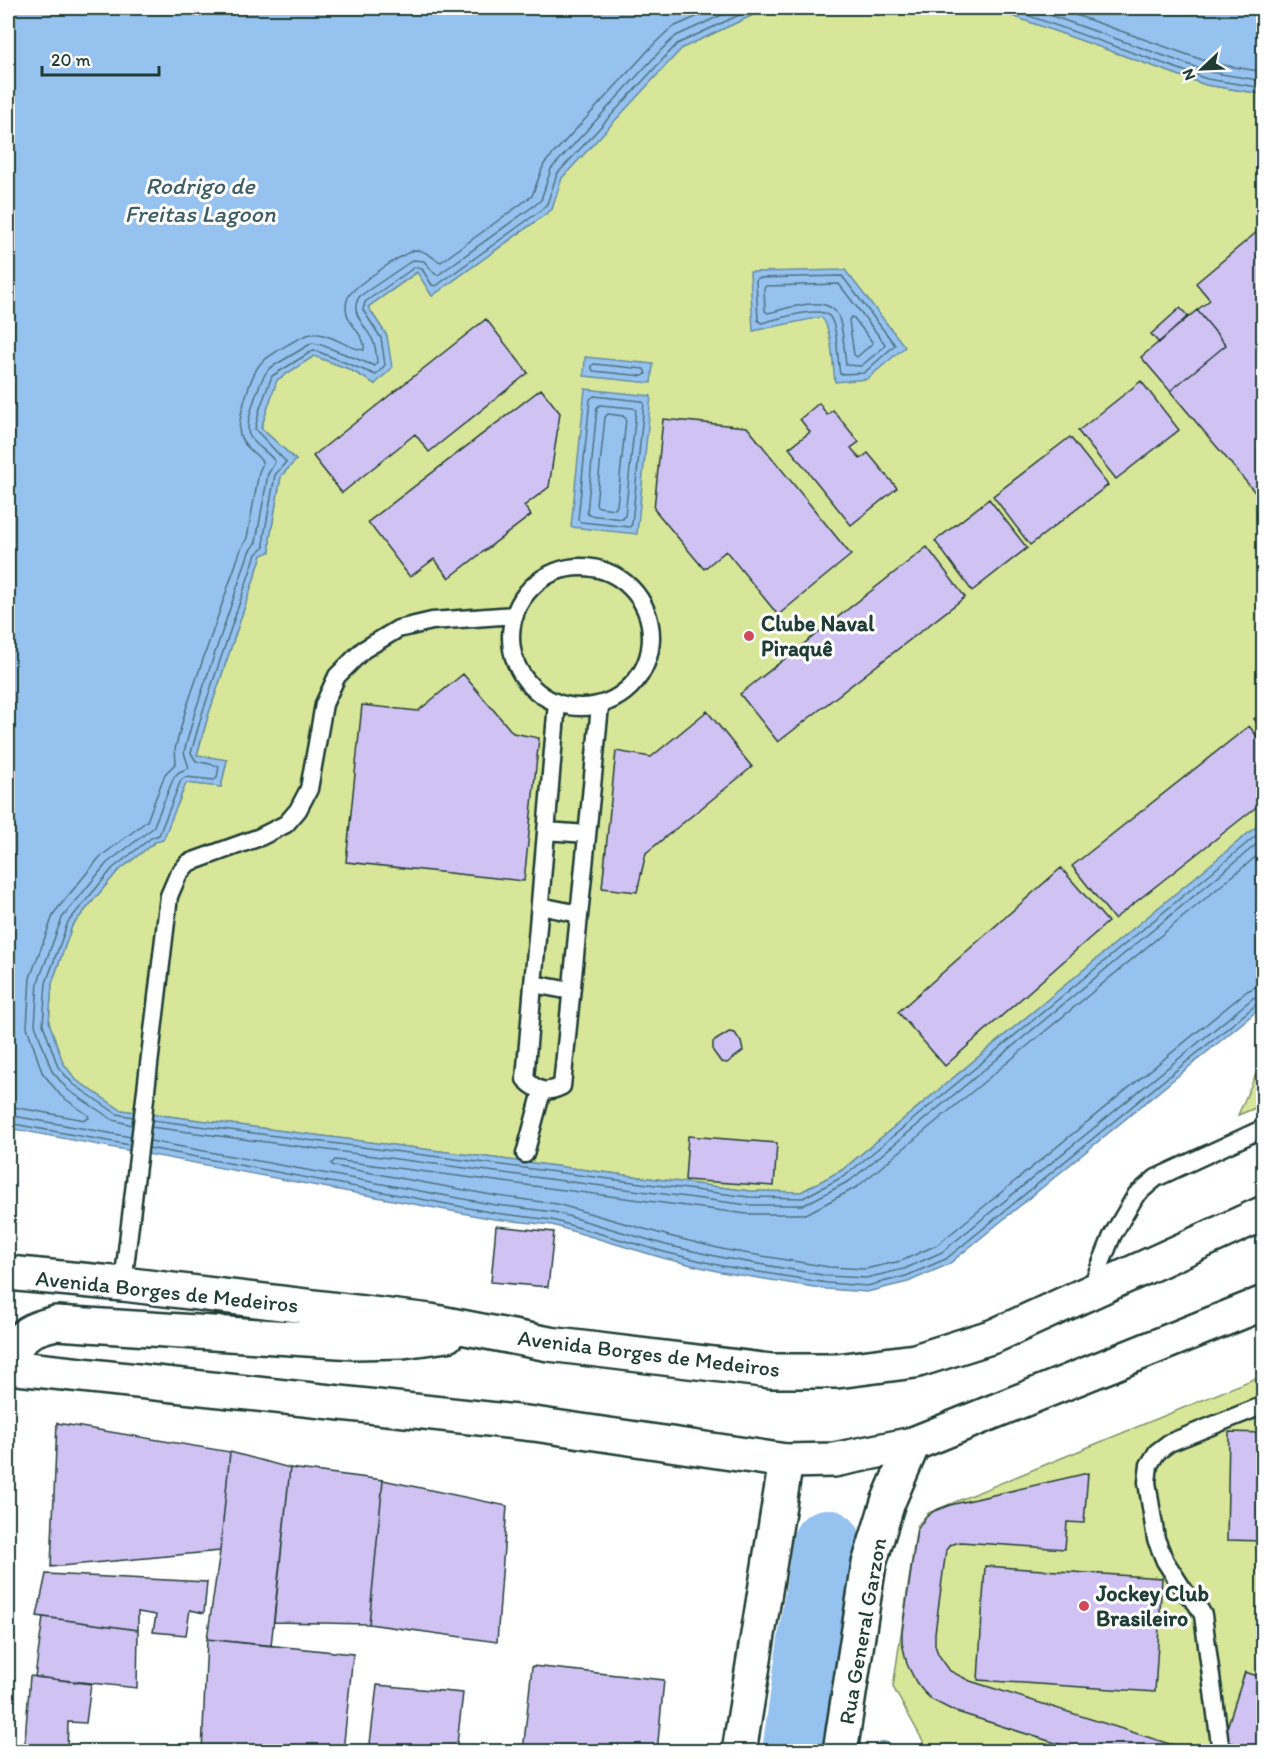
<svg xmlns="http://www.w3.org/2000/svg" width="1271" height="1759" font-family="Itim,sans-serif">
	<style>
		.green { fill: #d8e699; stroke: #7c9266; stroke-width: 1.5 }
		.water { fill: #96c2f0; stroke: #668da5; stroke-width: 1.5 }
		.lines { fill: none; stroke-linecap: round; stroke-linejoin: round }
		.shore { stroke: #4f727f; stroke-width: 1.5 }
		.stream { stroke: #668da5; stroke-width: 12 }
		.river { stroke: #96c2f0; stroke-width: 70 }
		.building { fill: #d1c2f4; stroke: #1f3d34; stroke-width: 1.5 }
		.lane-casing { stroke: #1f3d34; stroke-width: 21 }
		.street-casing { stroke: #1f3d34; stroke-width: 38 }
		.secondary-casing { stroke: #1f3d34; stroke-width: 38 }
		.highway-casing { stroke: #1f3d34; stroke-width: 38 }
		.lane { stroke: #fff; stroke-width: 16 }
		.street { stroke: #fff; stroke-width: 33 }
		.secondary { stroke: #fff; stroke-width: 33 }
		.highway { stroke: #fff; stroke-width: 33 }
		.poi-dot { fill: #d1495b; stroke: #fff; stroke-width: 2 }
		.labels { text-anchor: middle; stroke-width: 6; stroke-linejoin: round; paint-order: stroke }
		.poi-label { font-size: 22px; font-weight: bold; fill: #1f3d34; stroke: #fff; text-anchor: start }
		.street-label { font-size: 22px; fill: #1f3d34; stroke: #fff }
		.water-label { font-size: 24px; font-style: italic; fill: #3d5e63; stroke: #fff }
	</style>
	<rect width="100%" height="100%" fill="#fff"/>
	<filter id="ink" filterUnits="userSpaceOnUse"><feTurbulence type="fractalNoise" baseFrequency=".0167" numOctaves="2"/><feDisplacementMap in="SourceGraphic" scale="12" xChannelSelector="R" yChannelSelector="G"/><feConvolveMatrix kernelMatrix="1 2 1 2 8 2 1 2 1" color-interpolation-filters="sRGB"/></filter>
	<g filter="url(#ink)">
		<path class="green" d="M768,8H990L1206,85L1263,94V821L842,1170L801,1192L750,1191L121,1110L76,1080L63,1063L49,1023L52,983L72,926L117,872L155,842L178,804L186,783L221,787L227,760L197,755L208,716L262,555L270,551V538L281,476L296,460L261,428L277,379L314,356L349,369L375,384L387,336L368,307L418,272L432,296L543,216L552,209L561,178L682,48Z
			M1263,1058V1105L1238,1115Z
			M1263,1375V1751H921L923,1741L893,1687L917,1526L928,1513Z"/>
		<path class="water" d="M8,8H768L682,48L562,178L552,209L543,216L432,296L417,272L368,307L387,336L392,368L375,384L349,369L314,356L277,380L261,428L296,460L281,476L270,538V552L262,555L208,716L197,755L227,760L221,787L186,783L163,840L155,842L117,872L72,926L52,983L49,1022L63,1063L76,1080L121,1110L750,1191L801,1192L842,1170L1263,821V1006L949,1264L908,1282L867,1292L826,1289L721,1272L663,1258L552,1225L494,1219L8,1128Z
			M990,8H1263V94L1206,85Z
			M845,270L905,347L867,379L835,382C833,367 832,326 821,317L753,331L750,272Z
			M585,357L653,364L651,383L584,376Z
			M585,389L651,396L637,534L571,527Z"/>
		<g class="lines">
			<path class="shore" d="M1007,8L1207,79L1264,88
				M1030,8L1209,72L1264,81
				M1056,8L1211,63L1264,72
				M842,276L895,345L864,373L840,374C837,359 838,328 830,317C821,304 775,320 761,323L758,320L756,281L757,278Z
				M839,284L885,344L884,347L861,366L846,365C844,350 844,333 839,318C830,292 787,309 768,313L765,311L764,288L766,286Z
				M851,317L854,318L873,343L857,357L854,355L849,320Z
				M594,364L644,369L646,374L643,376L593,371L591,366Z
				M594,396L641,401L644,403L632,524L630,527L581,522L578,520L590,399Z
				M600,405L633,408L636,410L625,516L623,519L589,515L587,513L597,407Z
				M608,414L623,416L626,419L617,506L615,509L599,507L596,505L605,417Z
				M1264,850L857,1187L806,1214H747L335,1160L331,1164L334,1166L497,1196L557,1204L669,1236L726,1250L829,1267L865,1269L901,1261L937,1245L1247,991L1256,987L1264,986
				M8,1106L85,1120L89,1118L88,1115L61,1096L42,1072L27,1027L30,978L54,913L100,857L147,821L165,774L176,763L175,749L186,709L241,549L247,538L259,472L263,463C257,453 243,447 240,435C236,422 251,375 260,364C268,356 301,335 312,334C330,332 347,349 364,350C367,336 346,324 346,308C346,302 348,295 353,291C361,282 406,251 416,250C427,250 432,259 441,262L532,196L544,164L655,43L671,28L716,8
				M8,1115L131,1137
				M133,1117L117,1114L73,1084L58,1067L43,1024L46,983L68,922L113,868L151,838L159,835L181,780L186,777L214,780L217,778L219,766L196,761L191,753L202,714L256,554L264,547V537L275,475L286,462L255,429L260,408L272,376L314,350L376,375L385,365L381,338L363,310L365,302L415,267L422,269L432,285L436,286L540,211L547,204L557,174L677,44L754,8
				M152,1120L749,1197L803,1198L846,1175L1264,829
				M8,1123L130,1145
				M132,1125L113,1120L68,1090L52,1071L35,1025L38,982L62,918L107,863L153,828L174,777L179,772L189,768L184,752L195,712L249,552L256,542L268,474L275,462C269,452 255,446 249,435C244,423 261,376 270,368L312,343L319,344L375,366L377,362C376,354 376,345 372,339C365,325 348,312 360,296L413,260L424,261L435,274L438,275L535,205L541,200L551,169L662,49L676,36L737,8
				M151,1127L748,1205H804L851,1180L1264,838
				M150,1141L496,1205L554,1212L666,1245L724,1258L828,1276L866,1278L904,1269L942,1252L1253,998L1264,995
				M149,1148L495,1213L552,1220L664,1252L722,1266L827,1283L867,1286L906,1276L946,1259L1257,1004L1264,1002"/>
			<path class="stream" d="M882,1747L896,1752"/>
			<path class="river" d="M797,1752L827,1544"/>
		</g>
		<path class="building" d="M1264,226V503L1170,391L1226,345L1197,310L1210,300L1196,283Z
			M1180,308L1188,316L1159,343L1151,334Z
			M1197,310L1226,345L1170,391L1141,357Z
			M486,319L528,373L429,452L415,434L342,493L313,456Z
			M1141,381L1179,430L1116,479L1078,431Z
			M541,389L560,413L549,487L524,506L531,515L449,578L434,559L410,577L368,522Z
			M819,403L827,415L833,410L859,442L851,448L860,459L868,453L897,488L851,525L789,448L810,432L800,419Z
			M663,419L747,427L851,555L778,615L726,551L704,569L654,509Z
			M1070,437L1108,485L1030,545L993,496Z
			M989,499L1027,548L972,591L935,541Z
			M927,547L965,597L778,742L740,694Z
			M463,674L513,733L539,738L524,881L346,862L362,705L418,711Z
			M707,711L752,767L646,853L637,892L602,888L616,751L651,757Z
			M1264,712V731L1254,719Z
			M1249,726L1264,745V801L1114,919L1072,866Z
			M1061,868L1108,922L945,1066L898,1012Z
			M729,1032L735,1033L741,1042L743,1051L727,1063L721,1062L713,1051V1042Z
			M688,1136L777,1143L774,1186L685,1180Z
			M496,1226L554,1232L548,1287L491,1282Z
			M57,1423L230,1452L220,1551L51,1567Z
			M1229,1432L1264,1433V1541L1227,1540Z
			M230,1452L290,1468L271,1646L207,1639L220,1551Z
			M290,1468L383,1480L369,1624L274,1622Z
			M1088,1473L1084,1523L1067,1522L1065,1549L960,1542L950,1545L946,1550L935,1633V1645L938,1654L950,1671L970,1681L1189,1750V1752H1084L954,1711L932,1700L923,1691L916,1682L907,1664L902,1643V1632L917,1530L925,1518L934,1511L950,1505Z
			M383,1480L507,1506L497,1642L369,1624Z
			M985,1566L1162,1578L1155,1692L978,1680Z
			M46,1574L207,1582L204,1613L190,1610L186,1635L153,1632L156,1615L138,1612V1630L37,1616Z
			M43,1617L138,1630L137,1688L35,1677Z
			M207,1639L353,1654L343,1752H202Z
			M532,1666L664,1680L657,1752H523Z
			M1245,1672L1264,1678V1746L1262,1752L1223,1740Z
			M30,1676L91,1684L86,1723L68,1722L67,1752H24Z
			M377,1685L463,1693L456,1752H369Z"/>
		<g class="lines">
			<defs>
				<path id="lane" d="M511 637a70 70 0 1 1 140 0a70 70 0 1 1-140 0Z
					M557,703L525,1079C537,1091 546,1094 562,1086L600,706
					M546,831L587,834
					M540,906L579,914
					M533,984L571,991
					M525,1154L542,1091
					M123,1284L169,896L178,875L188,863L260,837L286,824L298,810L309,789L324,704L337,676L363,650L398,629L432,621L515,615
					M1090,1291L1112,1236L1136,1195L1156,1178L1264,1128
					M1221,1752L1203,1615L1196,1603L1185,1592L1165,1561L1156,1539L1147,1482L1149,1465L1157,1452L1169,1443L1264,1405"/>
				<path id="street" d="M739,1752L786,1461"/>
				<path id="secondary" d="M840,1752L869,1564L888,1502L913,1444"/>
				<path id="highway" d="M8,1273L123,1284L430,1321L549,1344L771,1371H837L915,1361L994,1336L1264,1213
					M8,1357C25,1333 26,1330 56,1323L354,1342L403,1341L447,1335
					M8,1367L534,1424L786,1461L834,1460L913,1444L1264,1303"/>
			</defs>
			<use href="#lane" class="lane-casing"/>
			<use href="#street" class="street-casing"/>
			<use href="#secondary" class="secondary-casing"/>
			<use href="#highway" class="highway-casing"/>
			<use href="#lane" class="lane"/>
			<use href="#street" class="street"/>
			<use href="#secondary" class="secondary"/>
			<use href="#highway" class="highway"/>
		</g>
	</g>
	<g class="poi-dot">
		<circle cx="749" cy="636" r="6"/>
		<circle cx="1084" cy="1606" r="6"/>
	</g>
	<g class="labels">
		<g class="poi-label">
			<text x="761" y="631">Clube Naval<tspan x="761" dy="25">Piraquê</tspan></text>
			<text x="1096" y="1601">Jockey Club<tspan x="1096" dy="25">Brasileiro</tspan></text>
		</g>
		<g class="street-label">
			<text transform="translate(167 1291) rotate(6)" y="8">Avenida Borges de Medeiros</text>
			<text transform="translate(649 1353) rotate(7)" y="8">Avenida Borges de Medeiros</text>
			<text transform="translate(862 1631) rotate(-80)" y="8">Rua General Garzon</text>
		</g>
		<g class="water-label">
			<text x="200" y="194">Rodrigo de<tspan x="200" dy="28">Freitas Lagoon</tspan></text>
		</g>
	</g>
	<rect width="1271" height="1759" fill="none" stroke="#fff" stroke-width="30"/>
	<rect x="15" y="15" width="1241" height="1729" fill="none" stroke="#1f3d34" stroke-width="2" filter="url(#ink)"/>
	<g transform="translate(1202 69) rotate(247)" stroke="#ffffff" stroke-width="4.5" paint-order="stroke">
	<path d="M0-4.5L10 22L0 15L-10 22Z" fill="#1f3d34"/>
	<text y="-9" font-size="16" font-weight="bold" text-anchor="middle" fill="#1f3d34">N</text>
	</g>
	<path d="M42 66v9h117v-9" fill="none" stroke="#1f3d34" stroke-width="3"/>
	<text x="51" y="66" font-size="18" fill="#1f3d34" stroke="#ffffff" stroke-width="4.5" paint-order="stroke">20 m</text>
</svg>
